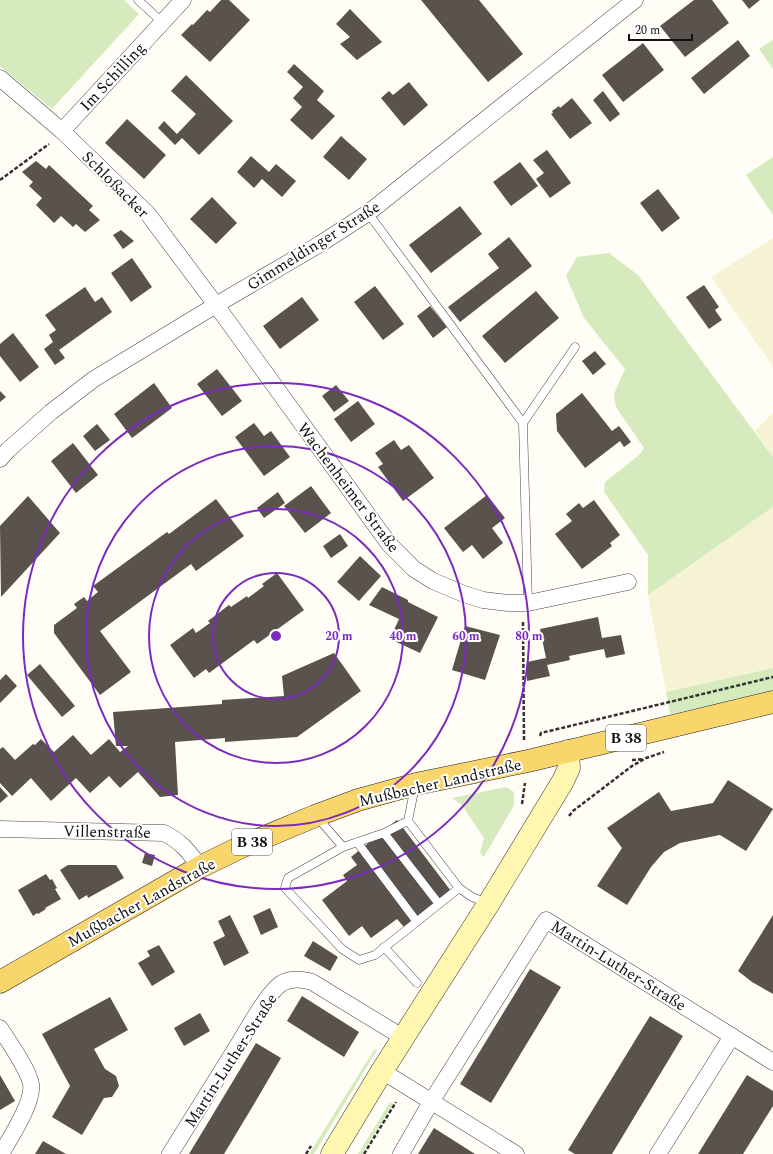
<svg xmlns="http://www.w3.org/2000/svg" width="773" height="1154" font-family="Spectral,serif">
	<style>
		.farmland { fill: #f6f3d4 }
		.green { fill: #d5ebbd }
		.building { fill: #5a524d }
		.lines { fill: none; stroke-linecap: round; stroke-linejoin: round }
		.lane-casing { stroke: #444; stroke-width: 9 }
		.street-casing { stroke: #444; stroke-width: 17 }
		.secondary-casing { stroke: #333; stroke-width: 23 }
		.primary-casing { stroke: #222; stroke-width: 23 }
		.path { stroke: #333; stroke-width: 2.5; stroke-dasharray: 4 2; stroke-linecap: butt }
		.lane { stroke: #fff; stroke-width: 8 }
		.street { stroke: #fff; stroke-width: 16 }
		.secondary { stroke: #fff6b0; stroke-width: 22 }
		.primary { stroke: #f9d66b; stroke-width: 22 }
		.ring { fill: none; stroke: #7b2cbf; stroke-width: 2 }
		.labels { text-anchor: middle; stroke-width: 4; stroke-linejoin: round; paint-order: stroke }
		.shield { fill: #fff; stroke: #585858; stroke-width: 1 }
		.shield-label { font-size: 15px; font-weight: bold; fill: #111 }
		.street-label { font-size: 16px; fill: #111; stroke: #fff }
		.centre { fill: #7b2cbf; stroke: #fff; stroke-width: 2 }
		.ring-label { font-size: 12px; text-anchor: middle; font-weight: bold; fill: #7b2cbf; stroke: #fff; stroke-width: 4; stroke-linejoin: round; paint-order: stroke }
	</style>
	<rect width="100%" height="100%" fill="#fffdf5"/>
	<path class="farmland" d="M773,238V367L711,277Z
		M773,413V457L755,431Z
		M773,507V668L666,692L648,595Z"/>
	<path class="green" d="M0,0H124L139,14L52,109L0,66Z
		M773,40V69L759,49Z
		M773,157V215L746,175Z
		M609,253L638,275L773,457V507L648,595V555L604,492L605,482L639,455L644,448L616,407L614,394L625,369L584,318L566,276L577,257Z
		M773,668V692L670,714L666,692Z
		M506,787L514,792V805L484,857L480,853L484,838L461,804L452,798Z
		M374,1050H377L314,1154H309Z
		M390,1102L393,1104L362,1154H358Z"/>
	<path class="building" d="M221,0H229L250,20L210,62L181,35L192,24L193,25L207,10L210,12Z
		M421,0H479L523,54L488,82Z
		M694,0H712L729,23L685,57L660,26Z
		M742,0H760L749,9Z
		M350,9L382,42L357,60L340,44L350,37L336,24Z
		M738,40L750,56L704,94L691,78Z
		M643,43L664,70L623,102L602,75Z
		M294,64L324,91L317,100L335,116L312,140L290,120L302,107L293,98L303,87L287,72Z
		M186,75L233,121L199,155L182,138L175,145L158,128L164,121L177,134L196,114L171,91Z
		M409,82L428,105L404,126L381,98L389,91L393,95Z
		M603,91L620,114L610,122L593,100Z
		M572,98L592,123L570,139L551,114L553,113L552,111L559,106L560,108Z
		M127,119L166,155L144,179L105,143Z
		M341,136L367,159L349,180L323,157Z
		M547,150L571,183L550,198L536,179L544,173L533,160Z
		M251,156L269,172L276,164L296,181L282,197L262,179L254,188L237,172Z
		M36,161L46,169L49,165L93,206L89,210L100,220L85,232L76,224L73,227L61,216L54,223L36,205L42,198L29,186L33,182L22,172Z
		M520,162L538,186L511,206L493,182Z
		M658,189L680,218L662,232L640,203Z
		M212,197L237,223L216,244L190,219Z
		M460,206L482,234L431,273L409,245Z
		M121,230L134,241L123,249L113,235Z
		M509,237L532,266L460,322L448,307L499,268L488,254Z
		M132,258L152,287L131,302L111,273Z
		M704,285L719,307L715,310L722,320L709,329L686,297Z
		M375,286L404,324L383,340L354,302Z
		M85,287L95,302L102,297L112,312L59,350L65,358L55,365L44,349L53,342L49,335L56,330L45,315Z
		M536,291L559,318L505,363L482,336Z
		M302,297L319,320L280,349L263,326Z
		M430,306L447,327L433,338L417,316Z
		M13,333L39,367L20,382L0,356V344Z
		M595,351L606,364L593,375L582,361Z
		M217,369L242,401L222,416L197,384Z
		M154,383L172,408L132,438L114,414Z
		M336,385L349,401L334,412L322,396Z
		M0,391L6,397L0,402Z
		M582,393L612,431L619,426L631,442L624,447L620,441L585,468L557,431L556,414Z
		M358,401L375,424L351,442L334,419Z
		M254,423L264,436L271,431L290,457L264,476L235,437Z
		M97,424L110,440L95,451L83,436Z
		M394,440L401,450L409,445L434,478L403,501L378,467L383,464L375,453Z
		M73,443L98,475L76,493L51,461Z
		M311,486L331,513L305,533L284,506Z
		M278,492L285,503L264,518L257,508Z
		M487,495L505,518L492,528L503,543L483,559L472,545L463,552L444,528Z
		M28,496L60,533L1,597L0,526Z
		M216,499L244,536L196,571L191,564L100,631L131,672L100,695L54,633V625L77,608L74,604L84,597L87,601L98,592L93,586L167,532L169,534Z
		M594,500L620,535L610,543L612,546L582,569L555,534L572,521L566,514L579,503L583,508Z
		M340,534L348,546L331,558L323,546Z
		M360,556L381,576L359,601L337,582Z
		M277,573L304,610L257,644L254,640L209,673L206,669L194,678L170,645L193,628L196,633L210,623L208,621L229,605L231,607L247,596L248,598L264,586L262,584Z
		M382,587L408,600V602L438,617L420,653L390,639L399,619L369,605Z
		M598,617L602,638L621,635L625,654L606,658L604,649L569,656L570,660L547,665L550,676L527,681V662L546,658L540,629Z
		M465,626L500,635L485,680L452,670Z
		M334,653L361,691L297,737L225,742V738L175,742L178,795L160,797L138,772L120,788L109,776L90,793L76,778L51,801L31,778L12,796L0,783V749L3,747L15,760L33,744L35,745L41,739L54,752L73,735L91,755L109,739L120,752L128,746H116L113,712L222,704V700L284,696L282,676Z
		M40,664L75,706L62,717L27,675Z
		M6,674L17,686L0,703V680Z
		M728,780L773,809L746,851L720,835L680,843L664,852L651,867L627,905L597,886L622,848L607,828L659,792L671,811L713,803Z
		M0,787L8,796L0,803Z
		M397,820L451,891L404,927L397,919L371,938L362,926L349,936L322,900L347,881L343,875L357,865L351,857Z
		M145,853L155,855L152,866L142,863Z
		M68,865H116L124,878L88,898L87,895L79,900L60,870Z
		M46,874L50,880L52,879L57,888L55,889L61,899L45,908L46,909L38,914L37,913L33,916L18,890Z
		M270,908L278,927L261,935L253,916Z
		M230,915L249,953L224,966L213,942L225,936L218,921Z
		M773,915V994L752,982L738,971Z
		M313,941L338,957L330,971L304,956Z
		M159,945L175,972L152,986L138,963L150,956L147,951Z
		M530,969L561,987L491,1103L460,1084Z
		M302,996L359,1032L344,1057L287,1021Z
		M110,997L128,1030L94,1049L105,1069L116,1076L119,1086L112,1097L104,1098L82,1135L52,1117L70,1086L42,1034Z
		M200,1013L210,1031L184,1046L174,1028Z
		M650,1016L683,1036L612,1154H575L568,1150Z
		M256,1043L281,1058L257,1099L224,1154H189Z
		M0,1075L15,1101L0,1110Z
		M747,1075L773,1091V1106L743,1154H698Z
		M434,1128L475,1154H418Z
		M43,1141L66,1154H35Z"/>
	<g class="lines">
		<defs>
			<path id="lane" d="M138,0L162,22
				M368,213L523,423
				M528,603L523,423L575,347
				M415,786L408,821L459,888L472,897L488,903
				M317,817L343,847
				M408,821L384,833L343,847L288,878L285,888L342,949L359,960L375,955L459,888
				M384,833L439,904
				M357,842L417,922
				M384,947L417,983"/>
			<path id="street" d="M0,78L62,131L148,214L216,305L389,544L414,569L433,581L464,594L483,600L508,603H528L628,582
				M62,131L183,0
				M0,459L8,450L51,412L94,379L216,305L320,244L368,213L635,0
				M0,829L164,833C182,842 188,851 200,867
				M0,1028C9,1042 28,1069 31,1084C34,1102 10,1138 1,1154
				M382,1071L516,1154
				M170,1154C194,1116 217,1078 241,1040C250,1025 268,992 282,983C292,978 301,979 312,982L404,1038
				M401,1154L431,1102L546,920L773,1062
				M658,1154L732,1036"/>
			<path id="secondary" d="M332,1154L382,1071L489,903L563,781L569,768L568,751"/>
			<path id="primary" d="M0,982L200,867L241,847L315,816L358,800L416,784L528,761L773,702"/>
		</defs>
		<use href="#lane" class="lane-casing"/>
		<use href="#street" class="street-casing"/>
		<use href="#secondary" class="secondary-casing"/>
		<use href="#primary" class="primary-casing"/>
		<path class="path" d="M0,180L49,144
			M523,622L524,741
			M540,736L541,733L773,677
			M632,760L644,759
			M522,804L525,783
			M569,816L573,811L632,766L646,758L664,752
			M306,1154L311,1146
			M364,1154L396,1102"/>
		<use href="#lane" class="lane"/>
		<use href="#street" class="street"/>
		<use href="#secondary" class="secondary"/>
		<use href="#primary" class="primary"/>
	</g>
	<g class="ring">
		<circle cx="276" cy="636" r="63"/>
		<circle cx="276" cy="636" r="127"/>
		<circle cx="276" cy="636" r="190"/>
		<circle cx="276" cy="636" r="253"/>
	</g>
	<g class="labels">
		<g class="shield">
			<rect x="606" y="725" width="40" height="26" rx="3"/>
			<rect x="232" y="829" width="40" height="26" rx="3"/>
		</g>
		<g class="shield-label">
			<text x="626" y="743">B 38</text>
			<text x="252" y="847">B 38</text>
		</g>
		<g class="street-label">
			<text transform="translate(112 76) rotate(-47)" y="6">Im Schilling</text>
			<text transform="translate(116 184) rotate(45)" y="6">Schloßacker</text>
			<text transform="translate(313 245) rotate(-32)" y="6">Gimmeldinger Straße</text>
			<text transform="translate(349 487) rotate(53)" y="6">Wachenheimer Straße</text>
			<text transform="translate(440 782) rotate(-13)" y="6">Mußbacher Landstraße</text>
			<text transform="translate(107 831) rotate(1)" y="6">Villenstraße</text>
			<text transform="translate(141 902) rotate(-29)" y="6">Mußbacher Landstraße</text>
			<text transform="translate(619 965) rotate(32)" y="6">Martin-Luther-Straße</text>
			<text transform="translate(230 1060) rotate(-57)" y="6">Martin-Luther-Straße</text>
		</g>
	</g>
	<circle cx="276" cy="636" r="6" class="centre"/>
	<g class="ring-label">
		<text x="339" y="640">20 m</text>
		<text x="403" y="640">40 m</text>
		<text x="466" y="640">60 m</text>
		<text x="529" y="640">80 m</text>
	</g>
	<path d="M629 34v6h63v-6" fill="none" stroke="#111111" stroke-width="2"/>
	<text x="635" y="34" font-size="12" fill="#111111" stroke="#ffffff" stroke-width="3" paint-order="stroke">20 m</text>
</svg>
